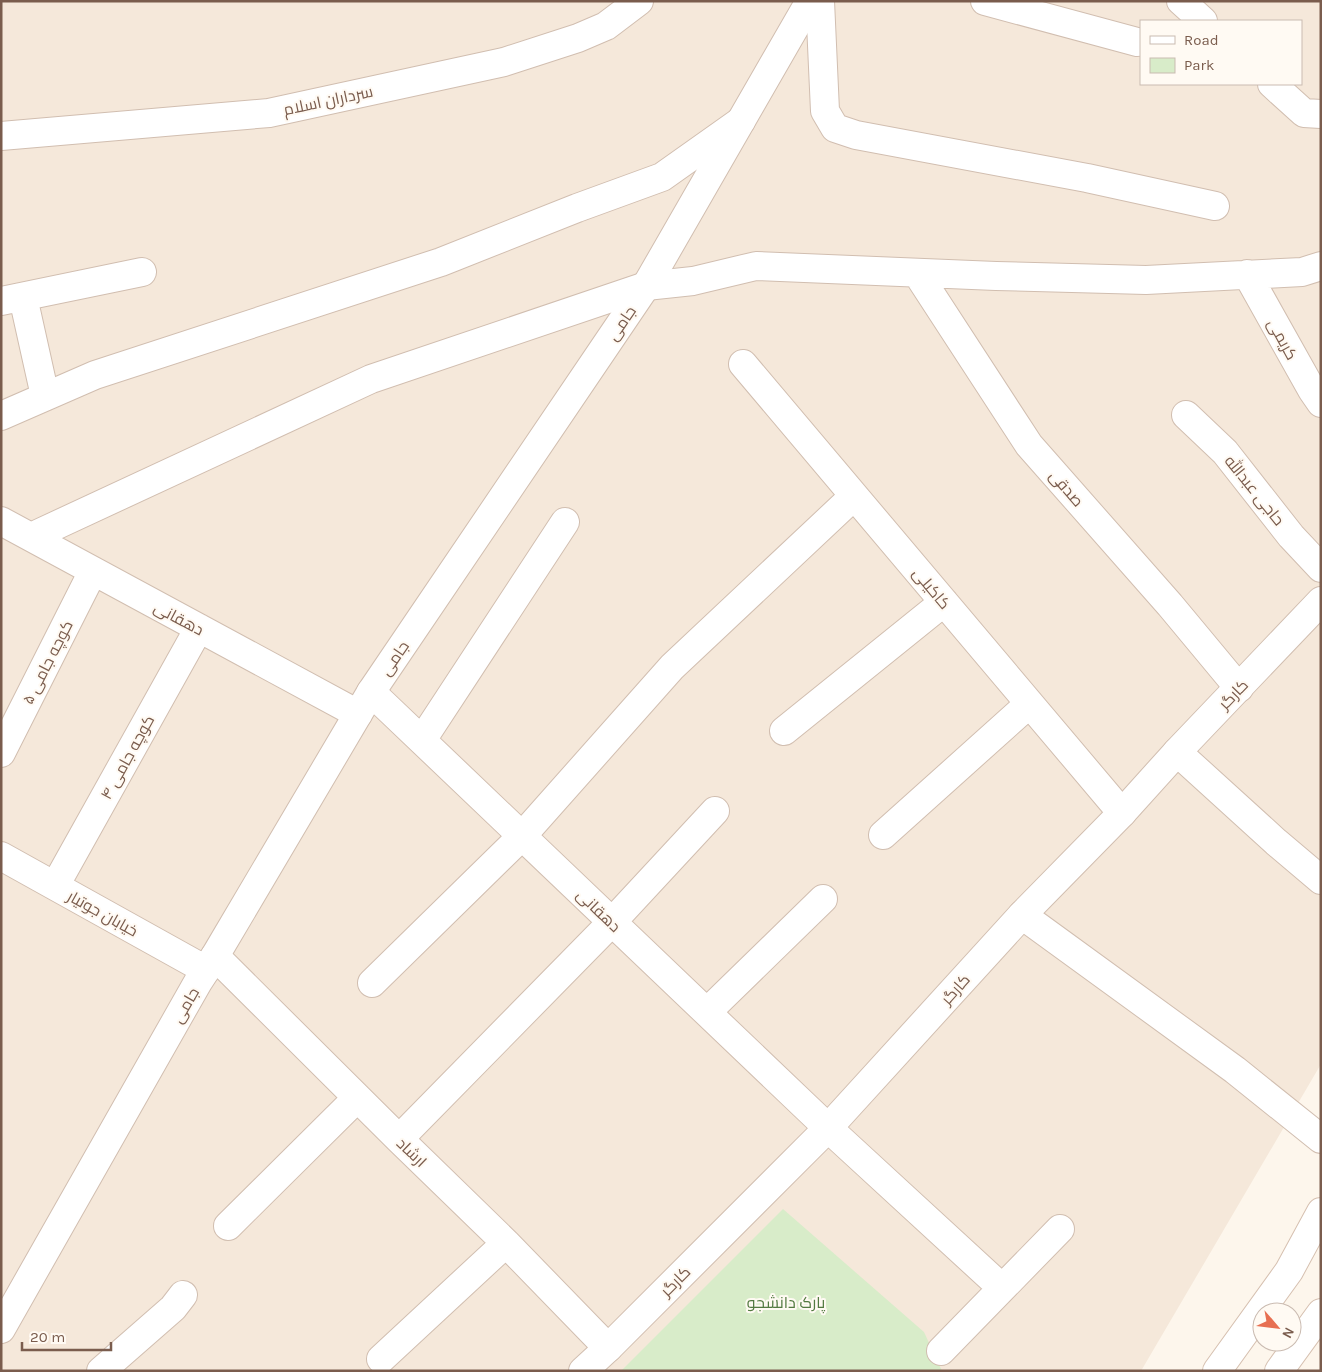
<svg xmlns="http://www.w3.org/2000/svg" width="1322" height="1372" font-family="Karla,Cairo,sans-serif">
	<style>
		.residential { fill: #f5e8da; fill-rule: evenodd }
		.green { fill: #d8ecc9 }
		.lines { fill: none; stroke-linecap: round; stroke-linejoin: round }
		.minor-casing { stroke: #d1beb0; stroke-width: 30 }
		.tertiary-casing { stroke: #d1beb0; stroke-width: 30 }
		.secondary-casing { stroke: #d6c0b0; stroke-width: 30 }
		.minor { stroke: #fff; stroke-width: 28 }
		.tertiary { stroke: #fff; stroke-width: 28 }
		.secondary { stroke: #fff; stroke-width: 28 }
		.labels { text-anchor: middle; stroke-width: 4; stroke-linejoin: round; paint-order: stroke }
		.street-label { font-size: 16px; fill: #7a5c4d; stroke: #fffaf3 }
		.park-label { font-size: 16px; fill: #537a41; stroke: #fffaf3 }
	</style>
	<rect width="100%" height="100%" fill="#fdf6ec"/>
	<path class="residential" d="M1,1H1321V1064L1141,1371H1ZM1141,21H1301V84H1141Z"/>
	<path class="green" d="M783,1209L924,1332L942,1371H621Z"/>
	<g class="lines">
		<defs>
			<path id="minor" d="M820,1L825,111L835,128L856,135L1087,178L1215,206
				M985,1L1137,42
				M1181,1L1203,21
				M1272,84L1304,113L1321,114
				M917,273L1029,445L1170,605L1239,688
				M1247,274L1312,390L1321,403
				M23,297L45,396
				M1,301L142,272
				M743,364L1122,813
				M1186,415L1225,452L1291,536L1321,568
				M1,416L95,375L441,262L577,208L662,177L741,121
				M1,521L358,714
				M31,537L371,379L646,286L693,281L756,266L996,276L1146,280L1302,272L1321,266
				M371,692L828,1128L1002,1288
				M784,731L944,602
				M422,740L565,522
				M1177,752L1276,842L1321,880
				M1,753L93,571
				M883,835L1029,704
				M1,856L206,970
				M55,886L199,628
				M1022,915L1235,1070L1321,1139
				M215,956L399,1139L506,1243L608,1348
				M372,983L522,836L672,667L854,496
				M707,1012L823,899
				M399,1139L612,922L715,811
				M228,1226L357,1098
				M941,1351L1060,1229
				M381,1359L506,1243
				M101,1371L173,1308L183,1295"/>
			<path id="tertiary" d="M1,136L269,113L504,62L578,38L606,26L639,1
				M1,1329L198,982L215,956L371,692L646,286L810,1
				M583,1371L608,1348L828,1128L1022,915L1122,813L1177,752L1321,601"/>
			<path id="secondary" d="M1217,1371L1289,1271L1321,1212
				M1279,1371L1321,1313"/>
		</defs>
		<use href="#minor" class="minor-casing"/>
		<use href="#tertiary" class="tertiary-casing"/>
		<use href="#secondary" class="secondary-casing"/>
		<use href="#minor" class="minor"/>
		<use href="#tertiary" class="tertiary"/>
		<use href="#secondary" class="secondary"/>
	</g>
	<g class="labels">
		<g class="street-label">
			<text transform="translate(328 100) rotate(-12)" y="6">سرداران اسلام</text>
			<text transform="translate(621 323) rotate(-56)" y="6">جامی</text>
			<text transform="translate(1283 339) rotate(61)" y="6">کریمی</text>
			<text transform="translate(1067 488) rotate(49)" y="6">صدقی</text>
			<text transform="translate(1255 490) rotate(51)" y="6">حاجی عبدالله</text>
			<text transform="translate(932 588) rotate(50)" y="6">کاکیلی</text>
			<text transform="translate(179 618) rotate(28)" y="6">دهقانی</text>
			<text transform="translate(394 658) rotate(-56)" y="6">جامی</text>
			<text transform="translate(47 662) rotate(-63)" y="6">کوچه جامی ۵</text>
			<text transform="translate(1233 694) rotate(-46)" y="6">کارگر</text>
			<text transform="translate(127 757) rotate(-61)" y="6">کوچه جامی ۴</text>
			<text transform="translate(599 910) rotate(44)" y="6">دهقانی</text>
			<text transform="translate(103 913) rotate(29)" y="6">خیابان جوتیار</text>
			<text transform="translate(955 989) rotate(-48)" y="6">کارگر</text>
			<text transform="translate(185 1005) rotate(-60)" y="6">جامی</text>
			<text transform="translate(412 1152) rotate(44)" y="6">ارشاد</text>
			<text transform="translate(675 1281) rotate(-45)" y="6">کارگر</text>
		</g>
		<g class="park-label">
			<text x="786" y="1308">پارک دانشجو</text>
		</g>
	</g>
	<rect width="1322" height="1372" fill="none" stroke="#7a5c4d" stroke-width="5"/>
	<rect x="1140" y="20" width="162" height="65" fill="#fffaf3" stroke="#cabbb1"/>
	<rect x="1150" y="36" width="25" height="8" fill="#ffffff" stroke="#cabbb1"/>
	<text x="1184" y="45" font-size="15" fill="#7a5c4d">Road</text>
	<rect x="1150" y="58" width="25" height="15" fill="#d8ecc9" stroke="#cabbb1"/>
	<text x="1184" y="70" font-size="15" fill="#7a5c4d">Park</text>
	<g transform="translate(1277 1327) rotate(118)"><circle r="24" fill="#fffaf3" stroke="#cabbb1"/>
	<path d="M0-4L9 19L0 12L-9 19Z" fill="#e76f51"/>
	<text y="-8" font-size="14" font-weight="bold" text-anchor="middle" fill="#7a5c4d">N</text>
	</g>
	<path d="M22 1342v8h89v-8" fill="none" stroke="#7a5c4d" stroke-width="2.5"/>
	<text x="30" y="1342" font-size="15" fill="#7a5c4d" stroke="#fffaf3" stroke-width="4" paint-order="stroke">20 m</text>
</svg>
